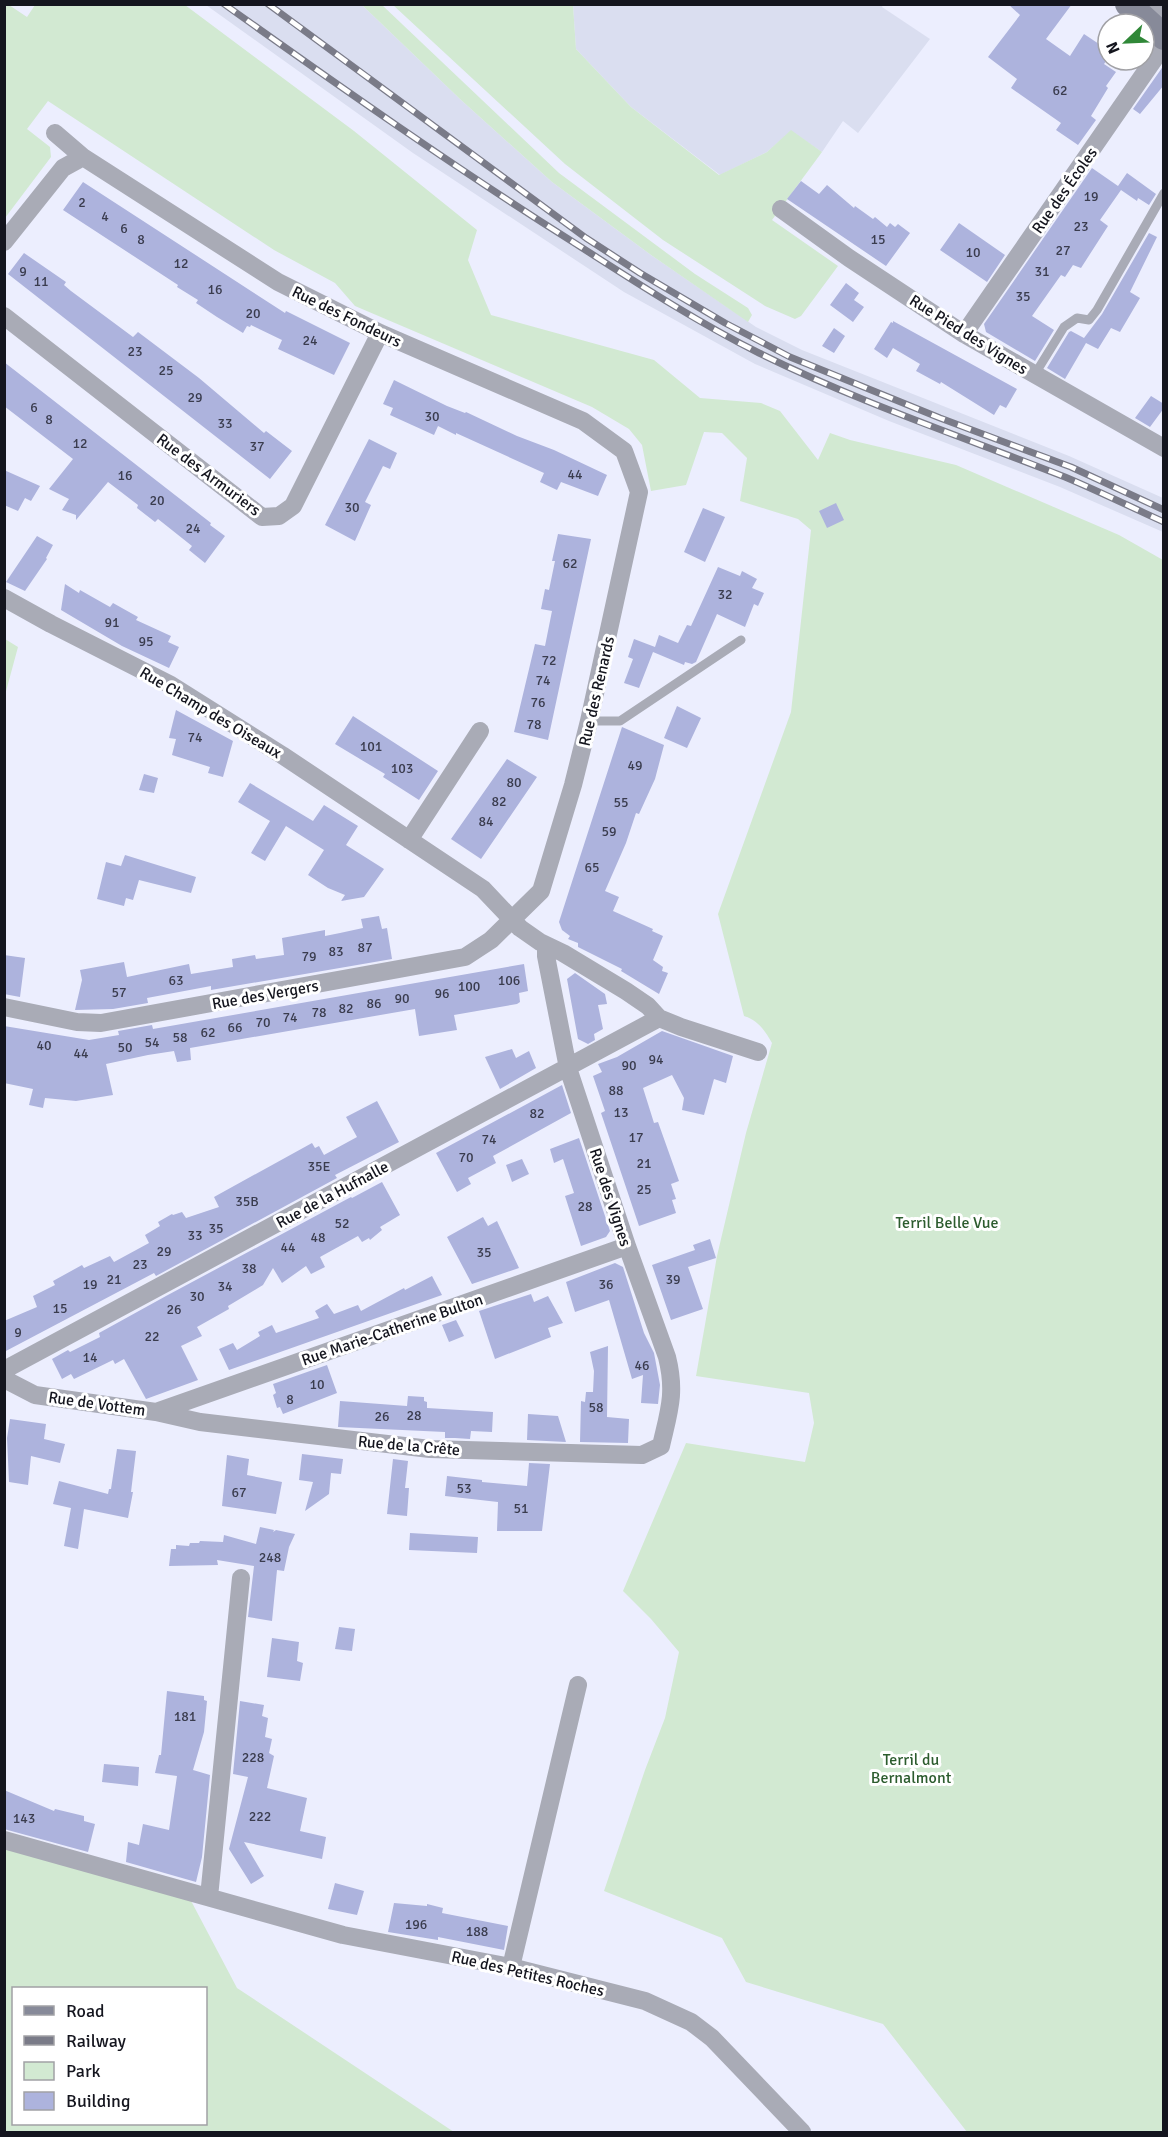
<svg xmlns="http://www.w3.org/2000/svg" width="1168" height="2137" font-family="Signika,sans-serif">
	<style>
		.built { fill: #dadef0 }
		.green { fill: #d2e9d2; fill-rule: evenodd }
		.building { fill: #adb3dd }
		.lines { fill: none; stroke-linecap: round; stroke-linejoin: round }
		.lane { stroke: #a9abb6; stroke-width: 9 }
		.street { stroke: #a9abb6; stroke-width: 18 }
		.secondary { stroke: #878a99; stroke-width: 26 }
		.rail-casing { stroke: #7a7b88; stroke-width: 7 }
		.rail { stroke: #fff; stroke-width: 4.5; stroke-dasharray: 14; stroke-linecap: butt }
		.labels { text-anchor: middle; stroke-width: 6; stroke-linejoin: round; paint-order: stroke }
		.number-label { font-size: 14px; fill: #3a3c4e }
		.street-label { font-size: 16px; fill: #14151e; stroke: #fff }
		.park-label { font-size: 16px; fill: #2c5c2e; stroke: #fff }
	</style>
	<rect width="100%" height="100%" fill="#eceefe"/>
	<path class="built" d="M206,5H362L461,100L552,182L651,255L756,327L802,350L1069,456L1163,498V532L1060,487L889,421L755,364L624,292L413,153Z
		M573,5H883L882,7L930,39L858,133L843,121L822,152L791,131L767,152L720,175L631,107L576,49Z"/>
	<path class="green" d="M5,5H9L27,17L35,5H185L354,131L477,230L468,260L491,315L654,360L700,398L761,403L780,411L818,460L830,433L850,440L956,465L1119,535L1163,560V2132H967L883,2024L746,1982L722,1938L604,1891L645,1770L665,1718L679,1652L651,1619L623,1591L686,1443L805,1462L814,1423L809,1393L696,1376L717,1256L746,1133L772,1043C765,1031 758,1020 744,1016L718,914L791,712L811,530L798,519L740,501L747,458L722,433L704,432L686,485L651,491L642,445L629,429L592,407L355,306L335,283L274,250L48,101L27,129L50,147L51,157L5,218Z
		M362,5H382L559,173L695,274L748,308L752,315L748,322L651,255L552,182L461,100Z
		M393,5H573L576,49L631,107L719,175L767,152L791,130L822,152L772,220L838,266L801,316L795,319L765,306L663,240L565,164Z
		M5,639L18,647L5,695Z
		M4,1843L189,1897L237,1988L454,2132H5ZM14,1988H206V2124H14Z"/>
	<path class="building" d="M1008,4H1072L1046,39L1070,56L1084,34L1108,50L1103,57L1107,60L1104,64L1116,72L1106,86L1108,88L1091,116L1096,120L1078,145L1056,130L1061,123L1011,88L1017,79L988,57L1020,15Z
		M1164,65V85L1140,114L1133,109Z
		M1092,168L1118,186L1127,173L1156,194L1149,205L1138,198L1137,201L1121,190L1100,220L1108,226L1081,268L1073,265L1065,277L1061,275L1032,316L1054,330L1035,361L986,332L984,324Z
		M801,181L819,194L827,185L854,208L855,206L873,219L875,217L887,227L890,223L895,227L898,224L910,233L886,266L787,199Z
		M83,182L285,313L286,311L350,343L334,375L278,349L282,340L251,325L250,327L247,326L243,333L217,317L196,303L198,300L177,287L178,285L63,210Z
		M959,223L1005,255L987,282L940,250Z
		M1149,233L1157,237L1130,292L1140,298L1120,332L1111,328L1098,349L1086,343L1065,379L1047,368L1069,332L1071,331L1084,338L1102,314Z
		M24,253L66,282L64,285L71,291L133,337L138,332L199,378L264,433L266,431L292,451L270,479L8,274Z
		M846,283L859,293L854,300L864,307L853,322L830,305Z
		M893,321L1017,389L1006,408L1000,405L994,415L941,382L940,384L916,371L920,364L893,348L887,358L874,349L891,322L893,323Z
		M834,328L845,336L834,353L822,346Z
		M4,362L211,523L210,525L225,536L205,563L189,550L192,546L158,519L155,522L137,508L138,505L108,482L76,520V515L62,510L69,499L49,489L73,459L4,406Z
		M394,380L447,406L465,413L466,412L517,436L554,450L607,475L598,496L561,482L557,490L540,482L544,473L456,433V435L438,426L434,435L390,415L393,408L383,404Z
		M1151,396L1164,404V408L1150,427L1135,418Z
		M369,439L397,453L390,469L383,466L365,502L371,505L355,541L325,525Z
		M4,470L40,486L31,501L25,498L18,511L4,505Z
		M836,503L844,520L827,528L819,511Z
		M703,508L725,517L705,562L684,552Z
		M558,534L591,539L548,740L514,732L535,644L545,646L552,611L541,609L545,589L549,590L555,561H552Z
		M37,536L53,545L46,558L47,559L25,591L6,582Z
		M718,567L740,576L742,571L757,579L752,588L764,593L758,606L754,604L745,627L717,614L696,662L692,664L685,662L684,665L653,652L639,688L624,683L633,659L628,657L634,639L655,647L659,635L678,643L687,625L691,626Z
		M65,584L79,593L80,590L110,607L113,603L138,617L136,620L171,636L168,642L179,647L169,668L122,646L61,610Z
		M677,706L701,718L687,748L664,738Z
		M176,710L233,741L223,777L208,773L210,767L172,755L176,739L169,738Z
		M353,716L438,771L419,800L383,777L385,774L335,744Z
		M622,727L664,745L655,779L639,814L636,813L626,843L605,891L619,897L613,911L653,929L652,931L663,936L653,960L663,967L662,971L668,973L659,994L621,971L622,969L578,947V943L568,939L570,936L562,930L559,922Z
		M507,759L537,777L481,859L451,839Z
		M144,774L158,778L154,793L139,790Z
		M250,783L313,821L324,805L358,826L346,845L384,869L364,897L341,901L345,895L328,888L308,875L324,850L286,826L265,861L251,853L270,821L238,802Z
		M125,855L196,877L191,893L139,880L133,900L126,898L124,906L97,899L106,862L121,866Z
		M379,916L382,929L387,928L392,959L211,990V986L147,998L148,1003L113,1009L75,1010L82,980L80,970L124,962L127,977L189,964L191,974L233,967L232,959L255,955L256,959L284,955L282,938L325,930V936L340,933L363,928L361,919Z
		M4,955L25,958L20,997L4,994Z
		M524,964L528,991L519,993L520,1002L517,1004L454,1015L457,1030L419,1036L415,1009L190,1048L191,1060L177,1062L174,1051L148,1055L106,1064L113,1095L76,1101L45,1098L43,1108L29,1105L33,1089L4,1083V1026L89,1040L119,1035L118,1031L152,1025L153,1029Z
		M575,973L605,994L607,1004L598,1005L603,1029L594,1034L595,1040L588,1044L578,1039L567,979Z
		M662,1031L733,1056L726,1083L714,1079L704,1115L682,1110L684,1098L672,1075L643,1088L654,1123L658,1122L679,1181L671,1184L676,1199L672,1200L676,1213L639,1226L601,1113L605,1111L593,1076L602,1072L598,1064L617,1057Z
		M512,1049L516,1058L529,1051L536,1068L500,1089L485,1057Z
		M562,1085L571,1113L493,1156L496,1163L468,1178L471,1184L457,1192L436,1153Z
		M377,1101L399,1142L335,1175L337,1178L156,1276L154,1273L4,1352V1321L37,1307L33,1296L55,1285L53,1281L82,1265L84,1268L110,1256L114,1262L149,1243L145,1235L160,1226L158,1222L172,1214L173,1215L182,1212L186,1218L219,1207L214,1197L312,1143L315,1148L319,1146L324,1155L357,1137L346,1117Z
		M579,1138L610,1231L606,1237L581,1246L565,1196L574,1193L563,1159L554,1163L550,1149Z
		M522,1159L529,1174L512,1182L506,1165Z
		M382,1182L400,1215L380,1227L382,1230L370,1240L369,1238L362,1242L358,1236L320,1257L325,1267L311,1274L306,1266L282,1283L273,1268L263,1285L228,1306L229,1309L197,1327L202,1336L181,1346L198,1380L146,1399L124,1359L115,1364L113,1360L74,1379L71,1374L62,1379L52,1359L68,1350L70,1352L100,1337L99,1333L166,1296L351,1197L352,1198Z
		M483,1217L488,1226L497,1221L519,1268L472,1284L447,1237Z
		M710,1239L716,1258L688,1267L703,1309L671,1320L652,1265L695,1250L693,1245Z
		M615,1263L623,1267L644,1333L654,1353L660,1385L658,1404L641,1403L643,1375L632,1379L609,1300L575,1312L566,1282Z
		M432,1276L442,1295L229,1370L219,1349L233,1343L237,1350L260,1336L258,1332L272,1325L276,1333L319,1318L315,1311L327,1304L334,1314L358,1305L361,1311L404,1288L405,1290Z
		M531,1294L534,1302L548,1296L563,1323L548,1328L551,1337L495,1359L479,1311Z
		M456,1320L464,1336L449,1342L442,1325Z
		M608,1346L607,1417L629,1419L628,1443L580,1442L581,1401L585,1402L586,1392H593L594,1371L590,1352Z
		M327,1365L337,1393L283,1414L280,1407L277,1408L273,1395L276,1393L273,1384Z
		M408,1396L424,1397V1401L427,1402V1408L493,1412L492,1432L471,1431L470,1439L455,1438H445V1432L338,1427L340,1401L407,1406Z
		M528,1414L558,1416L566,1442L527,1440Z
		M10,1419L46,1424L44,1439L65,1444L60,1463L31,1456L28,1485L9,1482L7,1438Z
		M117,1449L136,1451L131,1492H133L128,1518L84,1509L78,1549L64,1546L71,1508L53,1504L59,1481L108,1494L109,1489H111Z
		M302,1454L343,1459L341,1474L331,1473L329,1494L305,1511L313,1482L299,1480Z
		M227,1455L249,1459L247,1475L282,1482L276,1514L222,1506Z
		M393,1459L408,1461L405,1488H409L407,1516L387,1514Z
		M529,1463L550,1464L542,1531H497L498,1502L445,1496L447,1476L482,1480V1482L527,1486Z
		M260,1527L274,1530L273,1532L276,1530L295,1534L289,1547L284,1571L277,1570L272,1621L248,1617L254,1566L217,1560L218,1565L169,1566L171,1549H176V1545L189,1546L190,1543H199L200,1541L223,1542L224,1535L256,1544Z
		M410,1533L478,1537L477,1553L409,1550Z
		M339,1627L355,1629L352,1651L335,1649Z
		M272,1638L299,1642L297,1661L303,1663L300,1681L267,1677Z
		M167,1691L204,1696V1700L207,1701L204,1732L193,1770L210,1775L202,1857L196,1882L126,1862L128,1842L139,1845L143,1824L169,1830L177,1776L155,1773L159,1755H161Z
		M240,1701L264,1705L262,1716L268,1718L265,1737L272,1739L269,1753L274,1756L267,1788L307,1798L300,1831L326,1837L322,1859L244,1842L264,1876L251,1884L229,1849L248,1777L233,1774Z
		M104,1764L139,1767L138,1786L102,1782Z
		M4,1790L54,1811L55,1809L84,1816V1821L95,1824L88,1852L4,1829Z
		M335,1883L364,1891L357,1915L328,1909Z
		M394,1903L427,1906V1904L443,1908L442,1913L508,1926L504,1950L438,1937V1940L388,1932Z"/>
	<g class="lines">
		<path class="lane" d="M1035,374L1064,327L1077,318L1089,320L1097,310L1164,193
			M589,721H620L741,640"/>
		<path class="street" d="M1161,4L1157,8L1164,12
			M55,133L83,157
			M781,209L849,258L964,334L1164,448
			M4,242L63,168L83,157L278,282L380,333L583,421L624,451L639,492L589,721L573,785L541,891L491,940L465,957L101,1023L77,1022L4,1007
			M4,316L262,517L279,516L293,506L380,333
			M964,334L1164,45
			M4,598L51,624L171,685L282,755L483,889L520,928L540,942L563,953L626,991L648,1006L659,1018L681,1027L758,1052
			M409,840L480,731
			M4,1370L659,1018
			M4,1379L35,1395L156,1412L200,1422L430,1449L642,1455L661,1446C669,1411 676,1393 667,1357L627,1246L568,1068L546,956V945
			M156,1412L627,1246
			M4,1840L343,1935L511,1967L645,2001L691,2022L712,2038L802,2132
			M209,1897L241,1578
			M511,1967L578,1685"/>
		<path class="secondary" d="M1128,4L1164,37"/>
		<defs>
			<path id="rail" d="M224,4C339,86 454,167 573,242C634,281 695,321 759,353C858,402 963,437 1065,477C1098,491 1131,507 1164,522
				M268,4L586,238L640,273L725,323L790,357L940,418L1071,467L1164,510"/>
		</defs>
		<use href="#rail" class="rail-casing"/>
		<use href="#rail" class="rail"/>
	</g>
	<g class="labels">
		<g class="number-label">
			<text x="1060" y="95">62</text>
			<text x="1091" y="201">19</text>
			<text x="82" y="207">2</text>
			<text x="105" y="221">4</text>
			<text x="1081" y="231">23</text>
			<text x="124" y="233">6</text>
			<text x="141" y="244">8</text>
			<text x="878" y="244">15</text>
			<text x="1063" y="255">27</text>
			<text x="973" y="257">10</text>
			<text x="181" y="268">12</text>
			<text x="23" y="276">9</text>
			<text x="1042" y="276">31</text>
			<text x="41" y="286">11</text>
			<text x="215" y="294">16</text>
			<text x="1023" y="301">35</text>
			<text x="253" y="318">20</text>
			<text x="310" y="345">24</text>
			<text x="135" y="356">23</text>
			<text x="166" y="375">25</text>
			<text x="195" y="402">29</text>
			<text x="34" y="412">6</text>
			<text x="432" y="421">30</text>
			<text x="49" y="424">8</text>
			<text x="225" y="428">33</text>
			<text x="80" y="448">12</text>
			<text x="257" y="451">37</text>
			<text x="575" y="479">44</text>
			<text x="125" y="480">16</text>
			<text x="157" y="505">20</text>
			<text x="352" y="512">30</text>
			<text x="193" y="533">24</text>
			<text x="570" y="568">62</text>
			<text x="725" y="599">32</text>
			<text x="112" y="627">91</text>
			<text x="146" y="646">95</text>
			<text x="549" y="665">72</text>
			<text x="543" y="685">74</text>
			<text x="538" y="707">76</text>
			<text x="534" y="729">78</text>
			<text x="195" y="742">74</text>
			<text x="371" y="751">101</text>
			<text x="635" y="770">49</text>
			<text x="402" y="773">103</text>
			<text x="514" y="787">80</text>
			<text x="499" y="806">82</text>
			<text x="621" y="807">55</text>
			<text x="486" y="826">84</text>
			<text x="609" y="836">59</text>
			<text x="592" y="872">65</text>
			<text x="365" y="952">87</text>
			<text x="336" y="956">83</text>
			<text x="309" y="961">79</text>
			<text x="176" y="985">63</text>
			<text x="509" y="985">106</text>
			<text x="469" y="991">100</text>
			<text x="119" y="997">57</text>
			<text x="442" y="998">96</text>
			<text x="402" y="1003">90</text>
			<text x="374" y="1008">86</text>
			<text x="346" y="1013">82</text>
			<text x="319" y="1017">78</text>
			<text x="290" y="1022">74</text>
			<text x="263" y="1027">70</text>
			<text x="235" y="1032">66</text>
			<text x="208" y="1037">62</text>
			<text x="180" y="1042">58</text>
			<text x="152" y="1047">54</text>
			<text x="44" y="1050">40</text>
			<text x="125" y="1052">50</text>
			<text x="81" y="1058">44</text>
			<text x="656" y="1064">94</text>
			<text x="629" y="1070">90</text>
			<text x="616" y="1095">88</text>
			<text x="621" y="1117">13</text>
			<text x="537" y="1118">82</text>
			<text x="636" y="1142">17</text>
			<text x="489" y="1144">74</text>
			<text x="466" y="1162">70</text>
			<text x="644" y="1168">21</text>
			<text x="319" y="1171">35E</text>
			<text x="644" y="1194">25</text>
			<text x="247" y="1206">35B</text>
			<text x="585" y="1211">28</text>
			<text x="342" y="1228">52</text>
			<text x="216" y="1233">35</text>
			<text x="195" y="1240">33</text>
			<text x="318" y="1242">48</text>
			<text x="288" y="1252">44</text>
			<text x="164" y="1256">29</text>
			<text x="484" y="1257">35</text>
			<text x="140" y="1269">23</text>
			<text x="249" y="1273">38</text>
			<text x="114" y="1284">21</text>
			<text x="673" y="1284">39</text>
			<text x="90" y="1289">19</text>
			<text x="606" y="1289">36</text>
			<text x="225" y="1291">34</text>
			<text x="197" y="1301">30</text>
			<text x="60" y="1313">15</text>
			<text x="174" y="1314">26</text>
			<text x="18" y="1337">9</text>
			<text x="152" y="1341">22</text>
			<text x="90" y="1362">14</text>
			<text x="642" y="1370">46</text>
			<text x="317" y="1389">10</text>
			<text x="290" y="1404">8</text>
			<text x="596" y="1412">58</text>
			<text x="414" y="1420">28</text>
			<text x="382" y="1421">26</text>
			<text x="464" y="1493">53</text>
			<text x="239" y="1497">67</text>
			<text x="521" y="1513">51</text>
			<text x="270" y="1562">248</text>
			<text x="185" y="1721">181</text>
			<text x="253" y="1762">228</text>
			<text x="260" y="1821">222</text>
			<text x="24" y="1823">143</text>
			<text x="416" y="1929">196</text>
			<text x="477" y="1936">188</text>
		</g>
		<g class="street-label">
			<text transform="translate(1064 190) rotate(-55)" y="6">Rue des Écoles</text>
			<text transform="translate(347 316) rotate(26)" y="6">Rue des Fondeurs</text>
			<text transform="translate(969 334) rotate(32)" y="6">Rue Pied des Vignes</text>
			<text transform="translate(209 474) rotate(37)" y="6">Rue des Armuriers</text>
			<text transform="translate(596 691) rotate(-77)" y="6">Rue des Renards</text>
			<text transform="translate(211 712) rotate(31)" y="6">Rue Champ des Oiseaux</text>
			<text transform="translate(265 994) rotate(-10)" y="6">Rue des Vergers</text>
			<text transform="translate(332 1194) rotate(-28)" y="6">Rue de la Hufnalle</text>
			<text transform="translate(611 1197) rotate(72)" y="6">Rue des Vignes</text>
			<text transform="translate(392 1329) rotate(-19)" y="6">Rue Marie-Catherine Bulton</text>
			<text transform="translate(97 1403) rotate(8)" y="6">Rue de Vottem</text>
			<text transform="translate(409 1445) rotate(5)" y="6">Rue de la Crête</text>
			<text transform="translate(528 1973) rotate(13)" y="6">Rue des Petites Roches</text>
		</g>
		<g class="park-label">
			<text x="947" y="1228">Terril Belle Vue</text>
			<text x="911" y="1765">Terril du<tspan x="911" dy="18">Bernalmont</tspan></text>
		</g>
	</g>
	<rect width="1168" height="2137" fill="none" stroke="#14151e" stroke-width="12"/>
	<rect x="12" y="1987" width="195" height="138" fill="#ffffff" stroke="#a1a1a5" stroke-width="1.5"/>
	<rect x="24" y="2006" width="30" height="9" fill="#878a99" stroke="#a1a1a5" stroke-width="1.5"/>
	<text x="66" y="2017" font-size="18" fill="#14151e">Road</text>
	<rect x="24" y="2036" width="30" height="9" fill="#7a7b88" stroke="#a1a1a5" stroke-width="1.5"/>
	<text x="66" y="2047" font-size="18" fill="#14151e">Railway</text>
	<rect x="24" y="2062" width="30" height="18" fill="#d2e9d2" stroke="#a1a1a5" stroke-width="1.5"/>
	<text x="66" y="2077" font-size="18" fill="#14151e">Park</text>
	<rect x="24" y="2092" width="30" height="18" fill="#adb3dd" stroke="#a1a1a5" stroke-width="1.5"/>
	<text x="66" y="2107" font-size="18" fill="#14151e">Building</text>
	<g transform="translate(1126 42) rotate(247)"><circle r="28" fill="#ffffff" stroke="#a1a1a5" stroke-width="1.5"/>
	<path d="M0-4.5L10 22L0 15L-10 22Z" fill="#308838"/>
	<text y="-9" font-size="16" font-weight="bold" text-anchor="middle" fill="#14151e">N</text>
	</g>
</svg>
